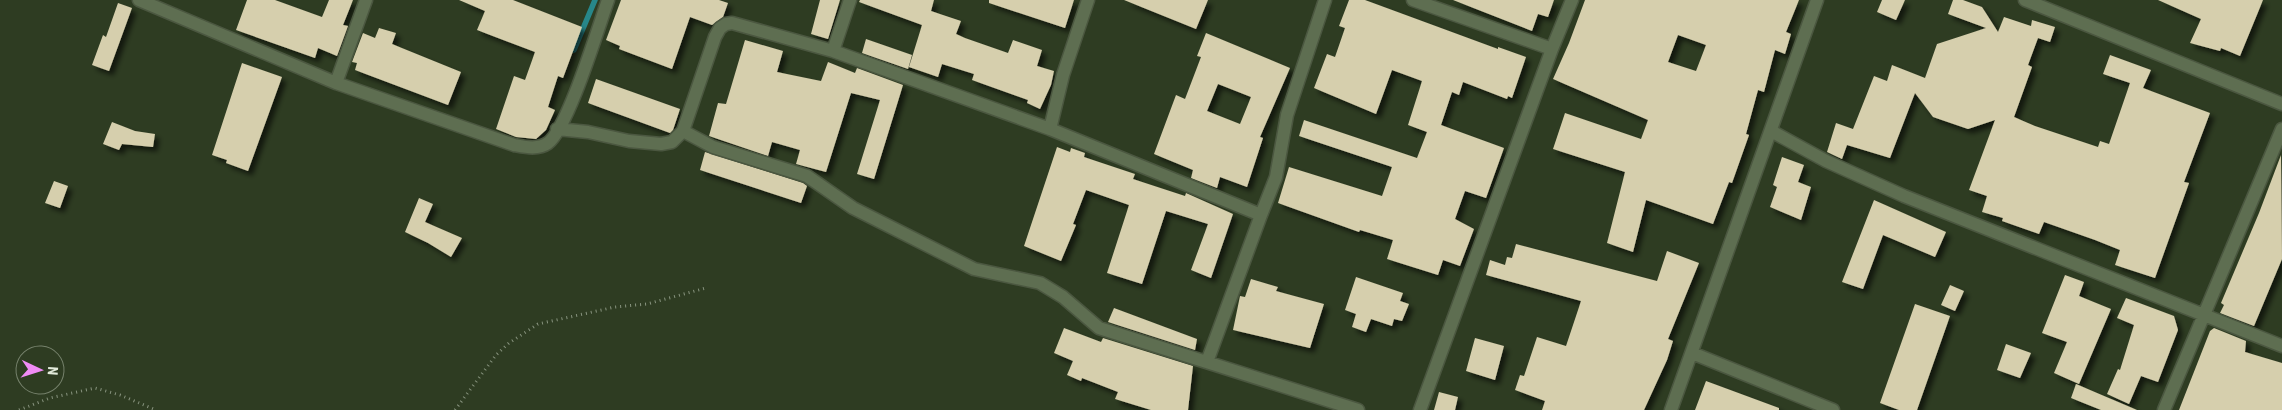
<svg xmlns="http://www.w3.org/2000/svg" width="2282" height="410" font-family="'Roboto Condensed',sans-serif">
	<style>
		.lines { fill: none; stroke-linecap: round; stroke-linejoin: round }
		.stream { stroke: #27878a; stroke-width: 5.5 }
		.building { fill: #d6cfad; fill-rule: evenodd; filter: url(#shadow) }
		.minor-casing { stroke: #4b5740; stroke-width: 15 }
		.path { stroke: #88947f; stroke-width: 3; stroke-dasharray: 1 4; stroke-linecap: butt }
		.minor { stroke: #5e6e51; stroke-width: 12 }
	</style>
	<defs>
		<filter id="shadow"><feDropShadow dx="4.5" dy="4.5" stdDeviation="2.5" flood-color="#0009"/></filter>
	</defs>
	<rect width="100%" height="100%" fill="#2e3c22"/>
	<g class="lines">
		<path class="stream" d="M574,50L595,0"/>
	</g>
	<path class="building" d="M247,0H275L322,17L329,0H353L343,25L348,26L337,56L318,48L315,58L236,30Z
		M459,0H513L582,27L563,78L558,76L548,107L555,110L546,130L536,139L516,137L496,129L514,76L525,80L535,52L477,30L485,11Z
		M621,0H719L728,3L723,17L712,25L690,17L672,69L619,49L620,46L606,40Z
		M820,0H840L828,39L811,34Z
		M860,0H934L931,11L961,21L956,34L965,38L1008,53L1013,40L1042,50L1037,66L1054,71L1051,85L1040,109L1027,103L1028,100L972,80L974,74L942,64L938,77L909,67L922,25L859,2Z
		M989,0H1074L1065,28L989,3Z
		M1124,0H1208L1196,29Z
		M1349,0H1365L1498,49V47L1526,57L1512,98L1508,96L1507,99L1463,82L1459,95L1452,92L1441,125L1504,148L1486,198L1465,191L1455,219L1474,229L1460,266L1443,260L1438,275L1387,259L1393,240L1360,230L1359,232L1278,203L1289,167L1382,196L1392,167L1299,136L1304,120L1417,158L1427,132L1408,125L1422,81L1392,70L1376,114L1314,88L1327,54L1335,57L1345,28L1339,26Z
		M1453,0H1554L1548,17L1538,14L1532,31Z
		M1585,0H1799L1786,32L1791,34L1785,54L1775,50L1764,92L1758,90L1746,134L1749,135L1732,183L1729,182L1713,224L1646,200L1633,252L1607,243L1625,172L1553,149L1565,113L1641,139L1648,120L1553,79L1569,43ZM1678,35L1706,45L1696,71L1668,62Z
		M1882,0H1905L1896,20L1877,12Z
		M1953,0H1963L1982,7L1998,32L2004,17L2031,26L2032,20L2055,27L2050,42L2038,38L2028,65L2032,67L2014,117L2035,126L2098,147L2100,141L2109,144L2130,83L2103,74L2110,55L2151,70L2143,88L2210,113L2184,182L2189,183L2155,278L2115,265L2120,250L2095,240L2044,222L2039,234L2002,221L2003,218L1982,212L1987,196L1969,190L1995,120L1968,129L1933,117L1915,93L1890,158L1847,145L1842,159L1827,152L1836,123L1853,129L1874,76L1887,81L1892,65L1925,78L1937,44L1986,28L1948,14Z
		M2158,0H2263L2240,56L2221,48L2220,51L2190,43L2201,19Z
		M118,3L132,8L109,71L92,65L103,35L106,37Z
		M379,28L396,33L392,44L461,72L448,105L355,70L357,63L352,62L363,33L375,38Z
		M1206,33L1290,68L1260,137L1263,138L1247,187L1220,177L1217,188L1191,178L1193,170L1154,154L1176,95L1185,99L1201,57L1197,56ZM1218,84L1251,97L1240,124L1207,111Z
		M866,39L912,55L908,69L862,53Z
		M745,40L783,51L777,72L821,81L828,62L855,73L857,68L903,85L874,179L857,174L880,100L851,93L826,172L796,164L800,150L772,142L768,156L709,136L718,103L726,104Z
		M242,63L282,77L248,171L226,163L227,160L212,155Z
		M596,79L680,109L673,130L670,133L588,103Z
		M112,122L135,131L155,134L153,147L122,144L119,150L103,144Z
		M1057,147L1070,152L1071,148L1085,153L1084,157L1135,174L1133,179L1185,196L1186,193L1233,214L1211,278L1191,270L1208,224L1166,211L1142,284L1107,273L1129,205L1086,190L1073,224L1076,225L1061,261L1024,246Z
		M705,152L803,183L807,186L801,203L700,170Z
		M2281,155L2282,259L2254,326L2220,313L2224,305L2221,303L2259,213Z
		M1782,157L1804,165L1798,182L1811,187L1801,220L1770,207L1777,187L1773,185Z
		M54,181L68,186L60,208L45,203Z
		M419,198L433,204L425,222L462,238L451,257L428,243L405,232Z
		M1874,200L1946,232L1935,257L1883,235L1863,289L1842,282Z
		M1516,244L1657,281L1667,251L1699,263L1668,339L1673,341L1667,360L1644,410H1542L1545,401L1515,390L1520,375L1524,376L1537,337L1566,346L1581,301L1486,275L1490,260L1505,265L1507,257L1512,258Z
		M2065,275L2084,282L2079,296L2111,309L2079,384L2054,373L2067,342L2042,333Z
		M1356,277L1403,293L1400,301L1409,304L1402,321L1394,319L1392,326L1371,319L1366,332L1352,327L1356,314L1345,310Z
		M1251,279L1278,287L1276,291L1324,304L1310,348L1233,330L1240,296L1245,297Z
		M1950,285L1964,291L1955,311L1941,305Z
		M2126,298L2174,316L2178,330L2158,382L2141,376L2129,404L2107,394L2118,369L2120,370L2134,325L2117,318Z
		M1915,304L1950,316L1917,410H1899L1880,403Z
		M1114,308L1197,339L1195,350L1108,322Z
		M1064,328L1101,342L1103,338L1193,366L1188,410H1151L1115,399L1118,392L1082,378L1081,381L1067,375L1073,361L1054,353Z
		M2214,328L2246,341L2245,352L2282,363V410H2179L2210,331Z
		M1475,338L1504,346L1495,380L1466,371Z
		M2006,344L2031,353L2020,378L1997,370Z
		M1706,381L1779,408V410H1695Z
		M2076,384L2137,410H2101L2071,398Z
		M1439,392L1458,397L1455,410H1434Z"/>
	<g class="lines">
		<defs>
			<path id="minor" d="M139,0L336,83
				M366,0L336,83L514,145C525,147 538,150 548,143C568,128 598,28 608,0
				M1088,0L1063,75L1050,129L1261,215L1276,177L1287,115L1325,0
				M1413,0L1552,49L1572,0
				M2025,0L2282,104
				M833,51L1050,129
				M557,129L588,132L629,141L661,144L672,142L683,131L715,37L720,28L726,24L732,23L833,51L850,0
				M683,131L713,147L807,176L853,208L974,269L1040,283L1063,297L1099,328L1358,410
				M1771,131L1826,161L1904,196L2282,346
				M1692,353L1833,410
				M1207,362L1261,215
				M1420,410L1552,49
				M1671,410L1817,0
				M2164,410L2282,129"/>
		</defs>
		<use href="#minor" class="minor-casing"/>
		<path class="path" d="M19,410L50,398L95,388L120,395L156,410
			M455,410L496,355L509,343L538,324L615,307L647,304L706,288"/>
		<use href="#minor" class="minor"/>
	</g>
	<g transform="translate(40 370) rotate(94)"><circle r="24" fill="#2e3c22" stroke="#76826c"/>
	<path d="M0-4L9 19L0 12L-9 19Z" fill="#f08bf5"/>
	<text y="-8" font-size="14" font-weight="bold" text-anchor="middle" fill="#e2ebdb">N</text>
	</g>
</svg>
